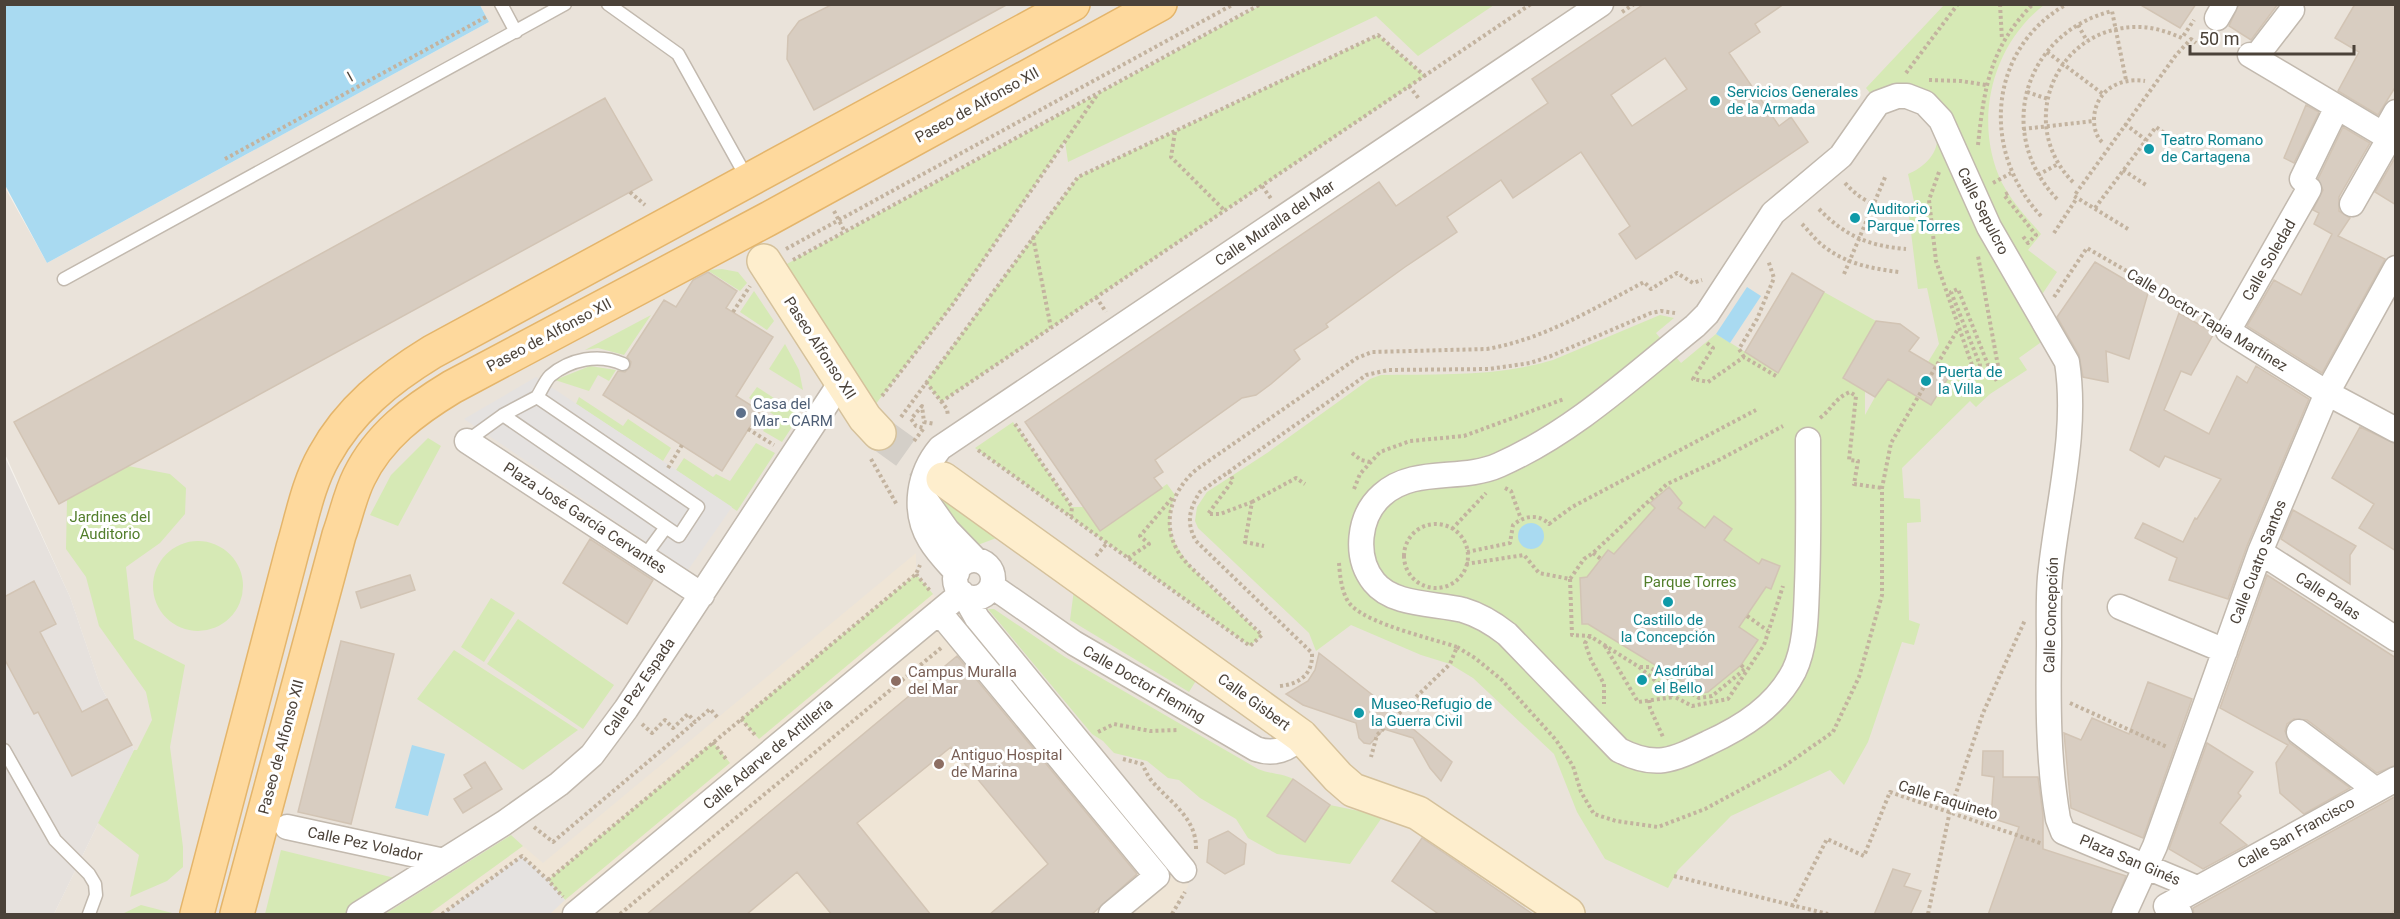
<svg xmlns="http://www.w3.org/2000/svg" width="2400" height="919" font-family="Roboto,sans-serif">
	<style>
		.residential { fill: #eae3da }
		.industrial { fill: #e6e1dd }
		.education { fill: #efe5d6 }
		.green { fill: #d6e9b5 }
		.parking { fill: #e5e2e0 }
		.water { fill: #a9daf1 }
		.building { fill: #d8cdc1; stroke: #d2c4b4; stroke-width: 1.5; fill-rule: evenodd }
		.lines { fill: none; stroke-linecap: round; stroke-linejoin: round }
		.secondary-tunnel { stroke: #d4cfc8; stroke-width: 33; stroke-dasharray: 33 16; stroke-linecap: butt }
		.lane-casing { stroke: #c2b9ae; stroke-width: 15 }
		.street-casing { stroke: #c2b9ae; stroke-width: 27 }
		.secondary-casing { stroke: #d5c19b; stroke-width: 36 }
		.primary-casing { stroke: #e4b56b; stroke-width: 36 }
		.path { stroke: #c3b39f; stroke-width: 4; stroke-dasharray: 3 3; stroke-linecap: butt }
		.lane { stroke: #fff; stroke-width: 12 }
		.street { stroke: #fff; stroke-width: 24 }
		.secondary { stroke: #feeecd; stroke-width: 33 }
		.primary { stroke: #fed99d; stroke-width: 33 }
		.culture-dot { fill: #0f9aa8; stroke: #fff; stroke-width: 2 }
		.service-dot { fill: #5c6f8a; stroke: #fff; stroke-width: 2 }
		.education-dot { fill: #8d6e63; stroke: #fff; stroke-width: 2 }
		.labels { text-anchor: middle; stroke-width: 6; stroke-linejoin: round; paint-order: stroke }
		.street-label { font-size: 15px; fill: #4b4239; stroke: #fff }
		.culture-label { font-size: 15px; fill: #0d838f; stroke: #fff; text-anchor: start }
		.service-label { font-size: 15px; fill: #4e5e75; stroke: #fff; text-anchor: start }
		.park-label { font-size: 15px; fill: #527e2b; stroke: #fff }
		.education-label { font-size: 15px; fill: #785e54; stroke: #fff; text-anchor: start }
	</style>
	<rect width="100%" height="100%" fill="#f6f2ec"/>
	<path class="residential" d="M480,5H2395V914H54L134,750L100,685L70,597L5,454L4,186L47,263L489,22Z"/>
	<path class="industrial" d="M4,455L70,597L100,685L134,750L54,914H5Z"/>
	<path class="education" d="M916,553V574L944,607L962,593L1189,880L1188,886L1172,914H429L523,846L543,863Z"/>
	<path class="green" d="M1261,5H1494L1418,56L1376,16L1068,162L1065,141L953,304L875,405L785,265Z
		M1944,5H2044C1991,46 1973,123 2002,183C2012,202 2027,218 2041,234L2028,250L2057,272L2043,293L2023,305L2044,340L2019,358L2027,370L1990,394L1976,407L1970,401L1902,468L1904,498L1920,499L1921,522L1907,523L1909,620L1920,624L1914,645L1902,642L1868,742L1844,785L1830,770L1731,816L1678,870L1668,888L1605,859L1577,812L1554,754L1473,678L1450,664L1421,655L1351,625L1316,651L1309,633L1198,528L1195,521L1197,507L1207,492L1267,453L1370,379L1381,375C1439,374 1497,377 1553,360L1660,315L1674,318L1656,333L1681,363L1716,334L1778,372L1824,292L1876,321L1843,378L1865,391V415L1875,397L1909,351L1928,362L1939,344L1927,288L1918,289L1909,216L1915,206L1908,174C1925,167 1942,151 1936,130C1933,123 1926,116 1922,110L1878,103L1866,88Z
		M1378,35L1425,76L941,402L926,382L1078,177Z
		M722,269L738,272L747,283L740,291L707,270Z
		M754,291L774,321L767,330L740,312Z
		M651,315L624,355L598,348L585,350Z
		M785,344L799,370L803,390L769,369Z
		M590,366L616,370L609,381L598,375L589,391L555,380Z
		M757,387L800,415L782,442L763,431L774,415L749,398Z
		M579,397L623,426L628,419L671,448L663,461L576,404Z
		M1013,422L1072,507H1083L1100,530L1167,484L1175,495C1171,507 1168,519 1171,532C1178,564 1237,611 1262,635L1250,646L975,448Z
		M428,438L441,446L398,526L370,515L391,475Z
		M756,443L775,453L737,511L676,470L684,458L713,477L716,474L730,481Z
		M128,466L170,474L186,488L185,514L160,543L126,567L134,639L185,665L170,747L183,847V867L167,881L130,897L139,855L98,823L134,750H137L152,720L146,692L99,626L86,577L66,549L67,500Z
		M934,490L999,537L975,546L944,512Z
		M153 586a45 45 0 1 1 90 0a45 45 0 1 1-90 0Z
		M916,574L933,594L759,739L741,719Z
		M1074,590L1197,679L1189,692L1070,620Z
		M491,598L515,613L484,662L461,647Z
		M988,609H994L1065,657L1258,769C1270,774 1281,773 1293,779L1268,816L1305,841L1330,805L1383,816L1350,864L1277,854L1248,838L1236,819L1200,798L1179,780L1168,778L1147,761L1114,753L1103,741L1092,734Z
		M518,619L614,685L583,729L487,664Z
		M454,650L578,730L523,770L417,699Z
		M713,742L730,763L565,900L548,880Z
		M511,835L523,846L429,914H385Z
		M281,850L411,882L359,914H265Z
		M141,905L176,914H122Z"/>
	<path class="parking" d="M536,377L732,507L688,570L464,419Z
		M522,856L548,880L565,900L550,914H442Z"/>
	<path class="water" d="M480,5L489,22L47,263L5,185V5Z
		M1747,287L1761,296L1730,343L1716,334Z
		M1518 536a13 13 0 1 1 26 0a13 13 0 1 1-26 0Z
		M412,745L445,754L428,816L395,808Z"/>
	<path class="building" d="M833,4H1008L814,110L787,59L788,36L799,21Z
		M1644,4H1784L1755,24L1760,32L1729,53L1779,126L1791,117L1808,142L1636,259L1619,234L1630,226L1581,152L1513,198L1501,180L1447,217L1457,232L1405,267L1326,324L1328,327L1294,350L1300,359L1271,384L1256,395L1242,398L1155,460L1163,472L1154,478L1162,488L1100,531L1025,422L1379,182L1396,206L1548,103L1532,79ZM1665,58L1687,89L1632,126L1611,95Z
		M2139,4H2196L2180,28Z
		M2239,4H2278L2251,40L2229,26Z
		M2355,4H2396V86L2378,115L2338,91L2359,52L2335,38Z
		M605,98L652,180L59,504L14,422Z
		M2306,105L2319,112L2294,163L2284,158Z
		M2343,127L2370,143L2339,197V211L2350,218L2338,236L2385,259L2322,373L2247,326L2274,280L2301,295L2332,234L2314,224L2319,213L2313,210L2323,190L2318,179Z
		M2396,156V205L2375,192Z
		M2095,262L2148,293L2129,359L2106,351L2108,382L2083,377L2079,355L2057,317Z
		M708,272L737,291L726,308L773,337L736,396L760,411L722,471L603,395L618,371L625,372L630,367L631,362L627,357L664,300L676,307L693,280Z
		M1792,273L1824,292L1778,373L1745,352Z
		M2179,313L2214,333L2191,375L2181,371L2164,410L2209,434L2237,376L2247,383L2256,366L2309,399L2247,546L2228,599L2169,580L2177,558L2135,538L2143,523L2183,542L2195,518L2197,519L2221,479L2165,456L2159,467L2130,450Z
		M1876,321L1900,324L1919,338L1909,351L1950,375L1931,405L1888,379L1875,397L1843,378Z
		M2360,427L2396,444V551L2359,528L2374,504L2332,478Z
		M1669,487L1682,503L1678,508L1705,528L1714,516L1732,529L1724,540L1759,564L1762,559L1780,566L1771,589L1766,587L1739,627L1758,640L1741,665L1708,692L1701,693L1588,624H1582L1580,578L1587,577L1608,550L1614,554L1655,508L1650,503Z
		M2293,510L2356,546L2350,555V584L2281,539Z
		M590,539L653,580L627,624L563,583Z
		M410,575L415,590L361,608L356,592Z
		M2267,575L2396,658V765L2377,773L2307,720L2294,719L2287,724L2285,731L2290,743L2350,788L2304,814L2280,793L2276,763L2288,745L2220,708Z
		M34,581L56,624L40,632L82,712L107,699L132,745L72,776L38,712L34,714L4,658V597Z
		M341,641L394,654L351,824L298,812Z
		M1319,653L1379,700L1452,762L1441,781L1430,768L1413,738L1384,729L1370,744L1364,743L1359,738L1356,723L1303,705L1286,694L1308,681L1315,670Z
		M957,656L1137,874L1091,915H989L1048,864L951,747L857,823L931,915H832L797,872L746,915H646Z
		M2148,682L2192,699L2143,838L2071,808L2064,733L2081,740L2092,718L2129,734Z
		M2207,743L2253,772L2238,793L2241,796L2220,823L2247,845L2203,869L2169,849Z
		M1983,751H2003V777H2038L2043,815V849L2126,876L2110,915H1988L2019,827L1991,818L1994,777L1982,775Z
		M485,762L502,789L463,813L454,799L472,788L464,775Z
		M1293,779L1330,805L1305,842L1267,816Z
		M2396,796V908L2391,915H2194L2193,908Z
		M1228,831L1246,844L1244,864L1225,874L1207,862L1209,840Z
		M1422,838L1450,857L1534,915H1440L1392,881Z
		M1893,869L1910,874L1904,886L1921,891L1910,915H1874Z"/>
	<g class="lines">
		<path class="secondary-tunnel" d="M879,433L943,479"/>
		<defs>
			<path id="lane" d="M501,4L516,32
				M608,4L678,54L747,178
				M64,279L565,4
				M537,397L698,507L679,536L503,415Z
				M537,397C541,391 545,381 550,376C570,359 599,353 623,364
				M467,441L503,415
				M644,557L666,527
				M4,750L55,840L89,874L95,884L96,895L89,914"/>
			<path id="street" d="M2217,18L2225,4
				M2250,55L2396,142
				M2255,58L2292,10
				M2383,135L2396,112
				M2302,179L2337,107
				M2309,189L2228,331L2327,393L2396,430
				M2352,204L2389,139
				M1808,440C1808,488 1809,537 1807,586C1806,613 1806,646 1794,671C1776,706 1743,727 1708,743C1673,760 1656,769 1619,750L1507,634C1493,623 1480,615 1463,610C1436,603 1393,606 1374,582C1354,557 1358,516 1382,495C1414,466 1461,482 1499,465C1572,433 1633,376 1695,326L1707,314L1773,213L1841,156L1878,103L1897,96H1907L1925,103L1941,120L1989,227L2067,362C2078,433 2057,506 2050,577C2048,599 2049,623 2049,645C2048,703 2048,762 2058,819L2063,832L2197,888
				M467,441L702,595
				M923,496L947,530L976,560
				M2260,552L2396,639
				M955 579a19 19 0 1 1 38 0a19 19 0 1 1-38 0Z
				M957,573C948,563 937,552 930,540C912,510 919,473 940,448L1601,4
				M992,586L1074,643L1256,749C1273,755 1289,750 1301,736
				M964,595L977,618L1184,870
				M2120,607L2225,651
				M939,612L1157,876L1111,914
				M2299,732L2376,790
				M287,827L444,861
				M359,914L504,823L559,784L592,755L626,709L841,382
				M575,914L962,593
				M2124,914L2155,846L2260,552L2327,393L2396,268
				M2180,914L2166,906L2396,779"/>
			<path id="secondary" d="M764,261L865,418L879,433
				M943,479L1301,736L1338,777L1353,790L1418,813L1568,914"/>
			<path id="primary" d="M197,914L293,548C302,518 308,484 324,456C349,410 388,379 432,352L1073,4
				M237,914L339,535C346,516 350,495 359,477C379,436 414,410 452,387L768,219L1160,4"/>
		</defs>
		<use href="#lane" class="lane-casing"/>
		<use href="#street" class="street-casing"/>
		<use href="#secondary" class="secondary-casing"/>
		<use href="#primary" class="primary-casing"/>
		<path class="path" d="M2000,4L2002,40
			M1622,12L1634,4
			M2078,25L2087,41
			M2047,52L2103,94
			M1906,73L1958,4
			M1929,80L1961,81L1986,85
			M1409,86L1420,100
			M2027,92L2048,99
			M2125,124L2146,140
			M2023,129L2094,121
			M1175,132L1171,157L1225,211
			M2102,142C2096,136 2094,128 2094,119C2095,91 2119,77 2145,81
			M1978,145C1984,88 1990,47 2033,4
			M225,159L486,17
			M2123,170L2146,185
			M1939,172L1929,200L1936,261L1973,368L1980,365L1951,292L1958,289L1994,380L2000,377L1978,256
			M2038,175L2058,164
			M2073,182C2015,124 2056,26 2138,27C2154,27 2168,32 2182,38L2194,20
			M1845,183C1863,203 1883,211 1910,211
			M1993,183L2011,173
			M1262,186L1272,200
			M630,192L645,205
			M2008,193L2004,195L2036,235L2028,243L2022,235
			M2057,199C1994,133 2024,33 2112,11L2126,80
			M2095,208L2156,127L2178,143
			M1819,209C1845,236 1869,246 1906,249
			M834,211L845,232
			M2041,216C1981,152 1987,49 2067,4
			M1802,224C1810,232 1817,242 1826,248C1847,264 1874,269 1899,272
			M2128,229L2074,196L2176,55L2191,39L2196,43
			M2054,233L2077,198
			M1033,237L1051,328
			M786,249L1234,4
			M793,260L1261,4
			M1844,274L1886,175
			M1096,297L1106,312
			M2054,297L2087,248L2209,319
			M733,312L750,286
			M1707,343L1713,348L1693,379L1708,382L1744,357L1776,376
			M1744,357L1739,349L1757,319L1774,278L1768,260
			M926,382L947,409L948,416
			M882,396L953,304L1097,95
			M941,402L1531,4
			M901,417L1078,177L1378,35L1425,76
			M1820,418C1832,409 1835,398 1850,392L1856,396L1849,460L1858,461L1854,484L1882,488
			M1015,424L1072,507L1071,516
			M748,429L774,445
			M914,441L924,428L916,426L911,419L922,406L924,422L935,424
			M978,450L1250,646L1262,635C1244,618 1226,600 1208,583C1198,574 1186,564 1179,553C1160,523 1172,490 1197,469L1357,358L1372,352L1487,349C1544,339 1593,309 1644,282L1651,289L1677,273L1693,283L1702,280
			M1352,453L1361,460L1370,462
			M871,459L897,505
			M668,468L682,445
			M1229,471L1233,480L1208,514H1220L1252,502L1245,542L1264,546
			M1505,488L1511,491L1521,519
			M1354,489L1360,474L1380,452L1410,441L1464,436L1564,399
			M1252,502L1296,478L1305,484
			M1404 556a32 32 0 1 1 64 0a32 32 0 1 1-64 0Z
			M1452,529L1486,493
			M1467,552L1510,543L1513,525C1524,516 1538,513 1549,524L1572,507L1756,410
			M1593,553L1601,559
			M1096,556L1107,543
			M1128,558L1149,544L1140,536L1172,498
			M1339,563C1340,577 1342,598 1353,607C1373,625 1430,638 1457,647L1450,664L1377,735L1371,757
			M1466,564L1524,555L1539,573L1570,579L1584,559L1593,553L1667,484L1717,461L1783,426
			M916,574L931,592
			M1570,579L1572,635L1590,636L1639,667L1675,697L1692,706L1728,699L1764,645L1783,586
			M1747,616L1768,631
			M1590,636L1585,643L1591,660L1604,684V704
			M1605,646L1638,702L1674,697
			M1457,647L1475,658L1502,680L1556,740L1573,766L1581,792L1594,814L1616,821L1658,827L1705,809L1783,767L1833,732L1859,677L1882,595V488L1891,443L1958,329
			M1640,667H1649L1699,698L1712,696L1745,669L1741,665
			M1280,686C1300,684 1313,674 1312,653L1196,541C1186,523 1189,509 1200,492L1355,383L1366,375L1388,370L1489,369L1530,363L1551,356L1651,313L1661,311L1675,313
			M1649,700L1650,708L1663,737
			M2070,703L2167,747
			M741,719L755,735
			M642,724L652,733L665,720L673,728L688,714L695,722L710,709L718,718
			M1098,732L1114,724L1150,731L1177,730
			M713,742L726,759
			M1123,759L1142,764C1145,769 1147,775 1151,780C1170,803 1197,817 1196,850
			M534,827L553,842L695,722
			M1674,876L1828,914
			M548,880L916,574L920,565
			M1792,907L1827,839L1864,856L1890,792L2043,844
			M442,914L522,856L548,880L563,897
			M620,914L941,648
			M1172,914L1185,892
			M1928,914L1950,811L1983,713L2025,620"/>
		<use href="#lane" class="lane"/>
		<use href="#street" class="street"/>
		<use href="#secondary" class="secondary"/>
		<use href="#primary" class="primary"/>
	</g>
	<g class="culture-dot">
		<circle cx="1715" cy="101" r="6"/>
		<circle cx="2149" cy="149" r="6"/>
		<circle cx="1855" cy="218" r="6"/>
		<circle cx="1926" cy="381" r="6"/>
		<circle cx="1668" cy="602" r="6"/>
		<circle cx="1642" cy="680" r="6"/>
		<circle cx="1359" cy="713" r="6"/>
	</g>
	<circle class="service-dot" cx="741" cy="413" r="6"/>
	<g class="education-dot">
		<circle cx="896" cy="681" r="6"/>
		<circle cx="939" cy="764" r="6"/>
	</g>
	<g class="labels">
		<g class="street-label">
			<text transform="translate(350 77) rotate(-29)" y="5">I</text>
			<text transform="translate(977 105) rotate(-29)" y="5">Paseo de Alfonso XII</text>
			<text transform="translate(1983 211) rotate(63)" y="5">Calle Sepulcro</text>
			<text transform="translate(1275 223) rotate(-34)" y="5">Calle Muralla del Mar</text>
			<text transform="translate(2269 260) rotate(-60)" y="5">Calle Soledad</text>
			<text transform="translate(2207 320) rotate(31)" y="5">Calle Doctor Tapia Martínez</text>
			<text transform="translate(549 335) rotate(-28)" y="5">Paseo de Alfonso XII</text>
			<text transform="translate(820 348) rotate(57)" y="5">Paseo Alfonso XII</text>
			<text transform="translate(585 518) rotate(33)" y="5">Plaza José García Cervantes</text>
			<text transform="translate(2258 562) rotate(-69)" y="5">Calle Cuatro Santos</text>
			<text transform="translate(2328 596) rotate(33)" y="5">Calle Palas</text>
			<text transform="translate(2051 615) rotate(-88)" y="5">Calle Concepción</text>
			<text transform="translate(1144 684) rotate(30)" y="5">Calle Doctor Fleming</text>
			<text transform="translate(639 687) rotate(-56)" y="5">Calle Pez Espada</text>
			<text transform="translate(1254 702) rotate(36)" y="5">Calle Gisbert</text>
			<text transform="translate(281 747) rotate(-75)" y="5">Paseo de Alfonso XII</text>
			<text transform="translate(768 754) rotate(-40)" y="5">Calle Adarve de Artillería</text>
			<text transform="translate(1948 800) rotate(17)" y="5">Calle Faquineto</text>
			<text transform="translate(2296 833) rotate(-29)" y="5">Calle San Francisco</text>
			<text transform="translate(365 844) rotate(12)" y="5">Calle Pez Volador</text>
			<text transform="translate(2130 860) rotate(23)" y="5">Plaza San Ginés</text>
		</g>
		<g class="culture-label">
			<text x="1727" y="97">Servicios Generales<tspan x="1727" dy="17">de la Armada</tspan></text>
			<text x="2161" y="145">Teatro Romano<tspan x="2161" dy="17">de Cartagena</tspan></text>
			<text x="1867" y="214">Auditorio<tspan x="1867" dy="17">Parque Torres</tspan></text>
			<text x="1938" y="377">Puerta de<tspan x="1938" dy="17">la Villa</tspan></text>
			<text x="1668" y="625" text-anchor="middle">Castillo de<tspan x="1668" dy="17">la Concepción</tspan></text>
			<text x="1654" y="676">Asdrúbal<tspan x="1654" dy="17">el Bello</tspan></text>
			<text x="1371" y="709">Museo-Refugio de<tspan x="1371" dy="17">la Guerra Civil</tspan></text>
		</g>
		<g class="service-label">
			<text x="753" y="409">Casa del<tspan x="753" dy="17">Mar - CARM</tspan></text>
		</g>
		<g class="park-label">
			<text x="110" y="522">Jardines del<tspan x="110" dy="17">Auditorio</tspan></text>
			<text x="1690" y="587">Parque Torres</text>
		</g>
		<g class="education-label">
			<text x="908" y="677">Campus Muralla<tspan x="908" dy="17">del Mar</tspan></text>
			<text x="951" y="760">Antiguo Hospital<tspan x="951" dy="17">de Marina</tspan></text>
		</g>
	</g>
	<rect width="2400" height="919" fill="none" stroke="#4b4239" stroke-width="12"/>
	<path d="M2190 45v9h164v-9" fill="none" stroke="#4b4239" stroke-width="3"/>
	<text x="2199" y="45" font-size="18" fill="#4b4239" stroke="#ffffff" stroke-width="4.5" paint-order="stroke">50 m</text>
</svg>
